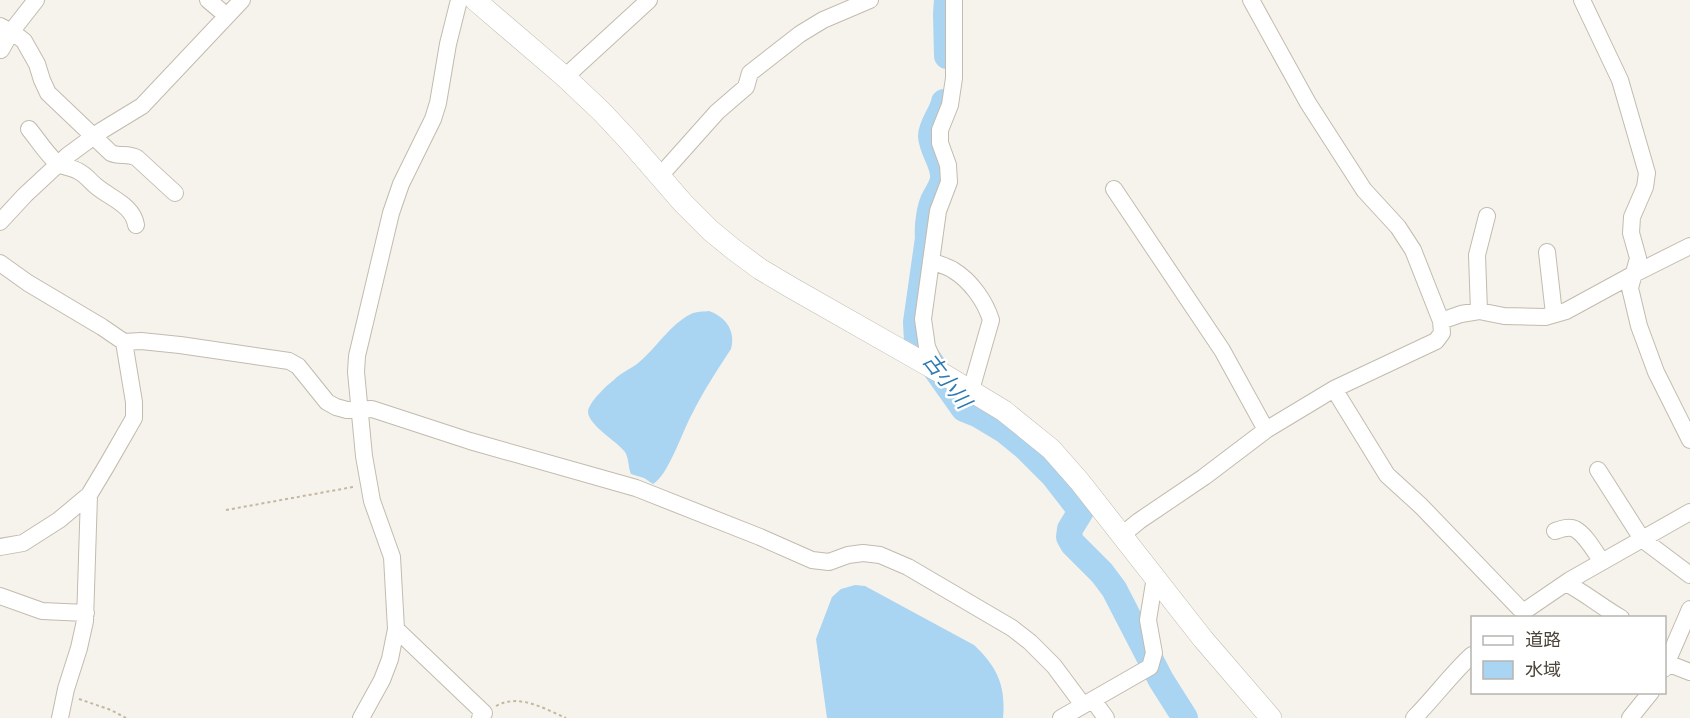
<svg xmlns="http://www.w3.org/2000/svg" width="1690" height="718" font-family="Cabin,'Noto Sans JP',sans-serif">
	<style>
		.water { fill: #a9d4f2 }
		.lines { fill: none; stroke-linecap: round; stroke-linejoin: round }
		.river { stroke: #a9d4f2; stroke-width: 26 }
		.minor-casing { stroke: #c2bbae; stroke-width: 18 }
		.tertiary-casing { stroke: #c2bbae; stroke-width: 22 }
		.path { stroke: #c4b79f; stroke-width: 2; stroke-dasharray: 3 3; stroke-linecap: butt }
		.minor { stroke: #fff; stroke-width: 16 }
		.tertiary { stroke: #fff; stroke-width: 21 }
		.labels { text-anchor: middle; stroke-width: 5; stroke-linejoin: round; paint-order: stroke }
		.water-label { font-size: 21px; font-style: italic; fill: #2e7ab2; stroke: #fff }
	</style>
	<rect width="100%" height="100%" fill="#f6f3ec"/>
	<path class="water" d="M709,311C726,317 736,331 731,349C717,370 703,392 692,414C683,430 668,476 653,484L644,478L631,474C628,467 629,458 625,452C617,441 589,426 588,412C588,403 607,385 614,380C620,373 629,370 637,364C655,350 670,324 691,314C697,311 703,312 709,311Z
		M855,585L865,586L974,645C997,667 1006,685 1003,718H827L816,639L832,597L841,589Z"/>
	<g class="lines">
		<path class="river" d="M947,56L946,14L947,0
			M944,102C942,113 931,125 931,136C932,152 945,164 943,180C941,188 938,191 935,197C929,207 927,227 928,238L916,322L917,341L920,347L964,409L979,415L1004,430L1026,448L1053,475L1081,511L1070,529L1069,537L1073,544L1102,573L1114,589L1161,680L1185,718"/>
		<defs>
			<path id="minor" d="M208,0L227,16
				M1582,0L1620,80L1647,173L1645,187L1632,217L1631,233L1638,258L1630,288L1639,326L1656,372L1690,440
				M0,26L15,34L24,41L37,64L42,80L48,93L111,153C120,157 128,153 137,158L175,193
				M1,50L11,32L36,0
				M565,77L649,0
				M29,129C38,140 46,153 56,162C62,167 71,167 78,171C86,175 90,181 96,186C110,198 133,205 136,225
				M659,177L717,112L746,87L750,73L800,34L823,20L870,0
				M1114,189L1222,350L1266,430
				M0,222L25,195L67,156L101,131L142,106L242,0
				M1547,252L1554,314
				M931,261C938,264 947,266 953,270C971,281 985,301 991,320L971,390
				M0,263L28,283L102,327L124,342L141,341L180,345L289,361L298,366L327,402L336,407L347,410L372,409L470,441L636,488L760,537L812,560L829,562L848,555L863,553L880,555L908,567L1012,628L1030,642L1054,666L1083,705
				M1479,311L1477,255L1487,216
				M1441,321L1461,314L1479,311L1504,316L1545,317L1566,311L1634,274L1690,246
				M938,371L927,347L923,319L938,211L949,182L948,165L940,143V130L950,105L954,78V0
				M1334,389L1387,475L1421,506L1523,612L1570,580L1690,512
				M1598,470L1642,539L1690,575
				M1555,531C1561,529 1569,526 1575,529C1586,535 1595,552 1602,562
				M1122,535L1139,521L1204,477L1266,430L1334,389L1436,341L1442,333L1441,321L1413,250L1398,227L1364,190L1308,103L1251,0
				M0,547L23,543L59,520L89,495L107,465L134,418V402L124,342
				M1566,583C1585,593 1602,607 1621,618
				M0,596L42,611L86,613
				M396,629L484,713L480,718
				M1667,663L1690,672
				M1664,669L1690,609
				M1093,700L1106,718
				M60,718L66,689L79,648L85,621L89,495
				M361,718L382,680L390,659L396,629L392,557L372,501L364,456L356,372L357,356L391,213L401,184L433,119L438,103L448,44L459,0
				M1061,718L1150,667L1154,653L1148,620L1155,577
				M1414,718C1434,698 1452,673 1472,655
				M1630,718L1651,692"/>
			<path id="tertiary" d="M475,0L565,77L602,112L630,142L683,203L711,231L733,249L760,269L792,288L938,371L1004,411L1051,449L1080,482L1203,639L1271,718"/>
		</defs>
		<use href="#minor" class="minor-casing"/>
		<use href="#tertiary" class="tertiary-casing"/>
		<path class="path" d="M226,510L353,487
			M79,699L111,710L126,718
			M496,706C519,693 545,709 566,718"/>
		<use href="#minor" class="minor"/>
		<use href="#tertiary" class="tertiary"/>
	</g>
	<g class="labels">
		<g class="water-label">
			<text transform="translate(947 381) rotate(52)" y="7">古小川</text>
		</g>
	</g>
	<rect x="1471" y="616" width="195" height="78" fill="#ffffff" stroke="#b7b4b0" stroke-width="1.5"/>
	<rect x="1483" y="636" width="30" height="9" fill="#ffffff" stroke="#b7b4b0" stroke-width="1.5"/>
	<text x="1525" y="646" font-size="18" fill="#4b4439">道路</text>
	<rect x="1483" y="661" width="30" height="18" fill="#a9d4f2" stroke="#b7b4b0" stroke-width="1.5"/>
	<text x="1525" y="676" font-size="18" fill="#4b4439">水域</text>
</svg>
